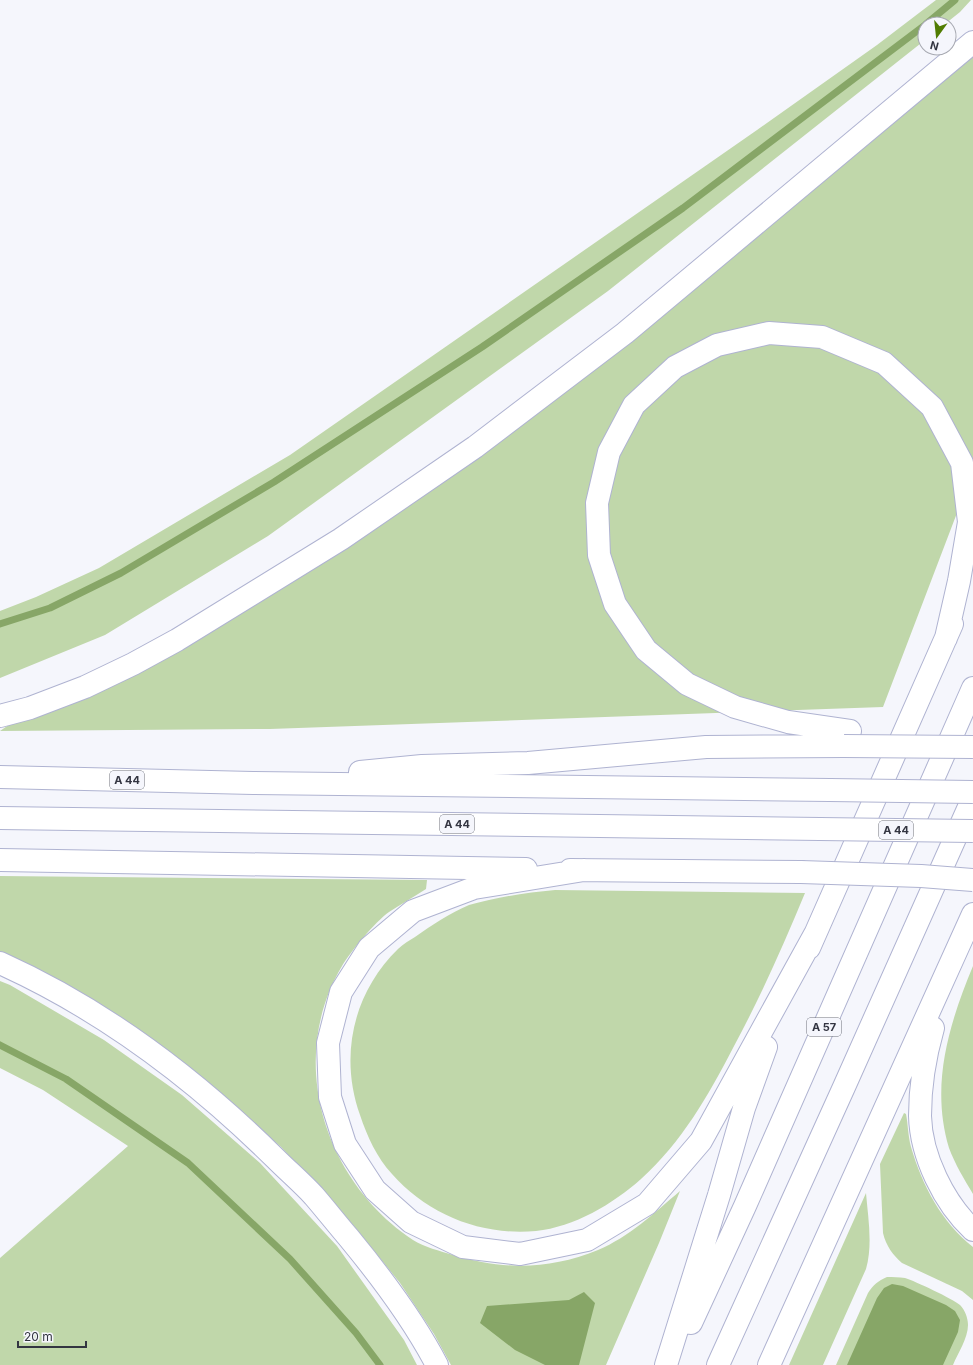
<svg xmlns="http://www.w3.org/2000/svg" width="973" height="1365" font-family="Inter,sans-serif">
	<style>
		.green { fill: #c0d7aa }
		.water { fill: #87a667 }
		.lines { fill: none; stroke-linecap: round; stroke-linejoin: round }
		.stream { stroke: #87a667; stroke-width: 7 }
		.highway-casing { stroke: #afb3d1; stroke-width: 24 }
		.highway { stroke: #fff; stroke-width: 22 }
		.highway-bridge-casing { stroke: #afb3d1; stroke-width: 24; stroke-linecap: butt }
		.highway-bridge { stroke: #fff; stroke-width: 22 }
		.labels { text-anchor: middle; stroke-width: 4; stroke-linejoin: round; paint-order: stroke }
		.shield { fill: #f5f6fc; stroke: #6d6f79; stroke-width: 1 }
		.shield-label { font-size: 11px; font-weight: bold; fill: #333541 }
	</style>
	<rect width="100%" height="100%" fill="#f5f6fc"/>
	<path class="green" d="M936,0H971L960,12L945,24H925V40L608,291L268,536L105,635L0,678V611L36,597L99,568L290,455L757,130L877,45Z
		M973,52V471L883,707L270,729L0,731L23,715L106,683L627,338Z
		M0,876L427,880L426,889C414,897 401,904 389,912C375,922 351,951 342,966C286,1060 324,1181 413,1240C424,1247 440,1251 453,1255C503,1270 549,1270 598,1250C629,1237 654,1213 680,1191L659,1243L606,1365H451L434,1334L400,1283L353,1225L281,1147L214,1088L122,1018L16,959L0,952Z
		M555,890L805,893C783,946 760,998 733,1048C708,1096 682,1142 641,1179C613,1204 574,1227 536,1231C482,1236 428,1215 392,1174C377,1158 367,1136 360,1115C339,1056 353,993 398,949C403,944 410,940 415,937C432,925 450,913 469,905C475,903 482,902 489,900C511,895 533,892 555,890Z
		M973,966V1194C964,1179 955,1164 949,1148C930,1085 949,1024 973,966Z
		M0,981L10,985L104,1040L182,1095L260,1163L337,1246L404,1340L417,1365H0V1258L128,1146L43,1090L0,1068Z
		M904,1113L906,1114C908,1124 908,1136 911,1147C922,1185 942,1223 973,1247V1300L962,1291L902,1263C893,1255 886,1246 883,1233L880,1164Z
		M866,1193C868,1218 873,1244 866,1269L823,1365H789Z
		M887,1277C893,1277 899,1277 905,1278C915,1281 953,1299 960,1305C965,1310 968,1318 968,1325C968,1338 958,1353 953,1365H836L868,1293C873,1285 878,1281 887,1277Z"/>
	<path class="water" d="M892,1284L903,1286L946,1305L955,1311L960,1320L958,1332L943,1365H847L877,1298L884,1288Z
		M584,1292L595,1303L579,1365H545L515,1350L480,1323L487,1306L569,1300Z"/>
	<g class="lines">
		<path class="stream" d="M926,24L955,0
			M0,624L50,608L121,573L274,482L482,347L683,208L925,25
			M0,1045L66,1079L188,1163L290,1259L356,1333L380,1365"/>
		<defs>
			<path id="highway" d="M0,716L30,708L85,687L133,664L177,640L341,539L475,447L625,333L973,42
				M850,731L788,722L735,707L687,684L646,650L615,604L599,555L597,503L609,452L634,405L675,367L717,345L769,333L822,337L884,363L932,407L962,463L969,522L959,581L946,638
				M360,772L422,766L528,763L706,747L844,746
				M0,777L253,783L830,790
				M0,818L820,829
				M0,860L526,869
				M570,870L801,872
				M584,870L474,888L413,911L369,948L341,992L328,1043L330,1097L345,1144L375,1190L411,1222L463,1247L520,1254L587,1240L647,1204L701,1141L815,934
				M809,948L952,624
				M0,963C102,1009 196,1080 275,1158C288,1171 302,1183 314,1196C326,1210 337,1224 349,1238C382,1278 413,1319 437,1365
				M933,1028C925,1056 920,1086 920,1116C921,1156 944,1203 973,1230
				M691,1323L745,1206L973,688
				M666,1365L719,1195L744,1108L766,1047
				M718,1365L844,1087L973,798
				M769,1365L973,914"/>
		</defs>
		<use href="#highway" class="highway-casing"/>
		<use href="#highway" class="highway"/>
		<defs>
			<path id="highway-bridge" d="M844,746L973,747
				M830,790L973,792
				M820,829L973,831
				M801,872L921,876L973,880"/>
		</defs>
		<use href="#highway-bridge" class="highway-bridge-casing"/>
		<use href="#highway-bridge" class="highway-bridge"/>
	</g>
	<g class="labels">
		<g class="shield">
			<rect x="110" y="771" width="34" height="18" rx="3"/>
			<rect x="440" y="815" width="34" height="18" rx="3"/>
			<rect x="879" y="821" width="34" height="18" rx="3"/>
			<rect x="807" y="1018" width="34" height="18" rx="3"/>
		</g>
		<g class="shield-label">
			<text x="127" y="784">A 44</text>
			<text x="457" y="828">A 44</text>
			<text x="896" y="834">A 44</text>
			<text x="824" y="1031">A 57</text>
		</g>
	</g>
	<g transform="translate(937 36) rotate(195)"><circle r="19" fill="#f5f6fc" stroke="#a7a9b1"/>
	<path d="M0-3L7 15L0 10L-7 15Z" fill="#517d02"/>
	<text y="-6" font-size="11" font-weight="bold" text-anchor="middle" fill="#333541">N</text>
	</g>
	<path d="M18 1341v6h68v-6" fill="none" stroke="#333541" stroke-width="2"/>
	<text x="24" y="1341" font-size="12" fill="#333541" stroke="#f5f6fc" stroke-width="3" paint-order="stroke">20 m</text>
</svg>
